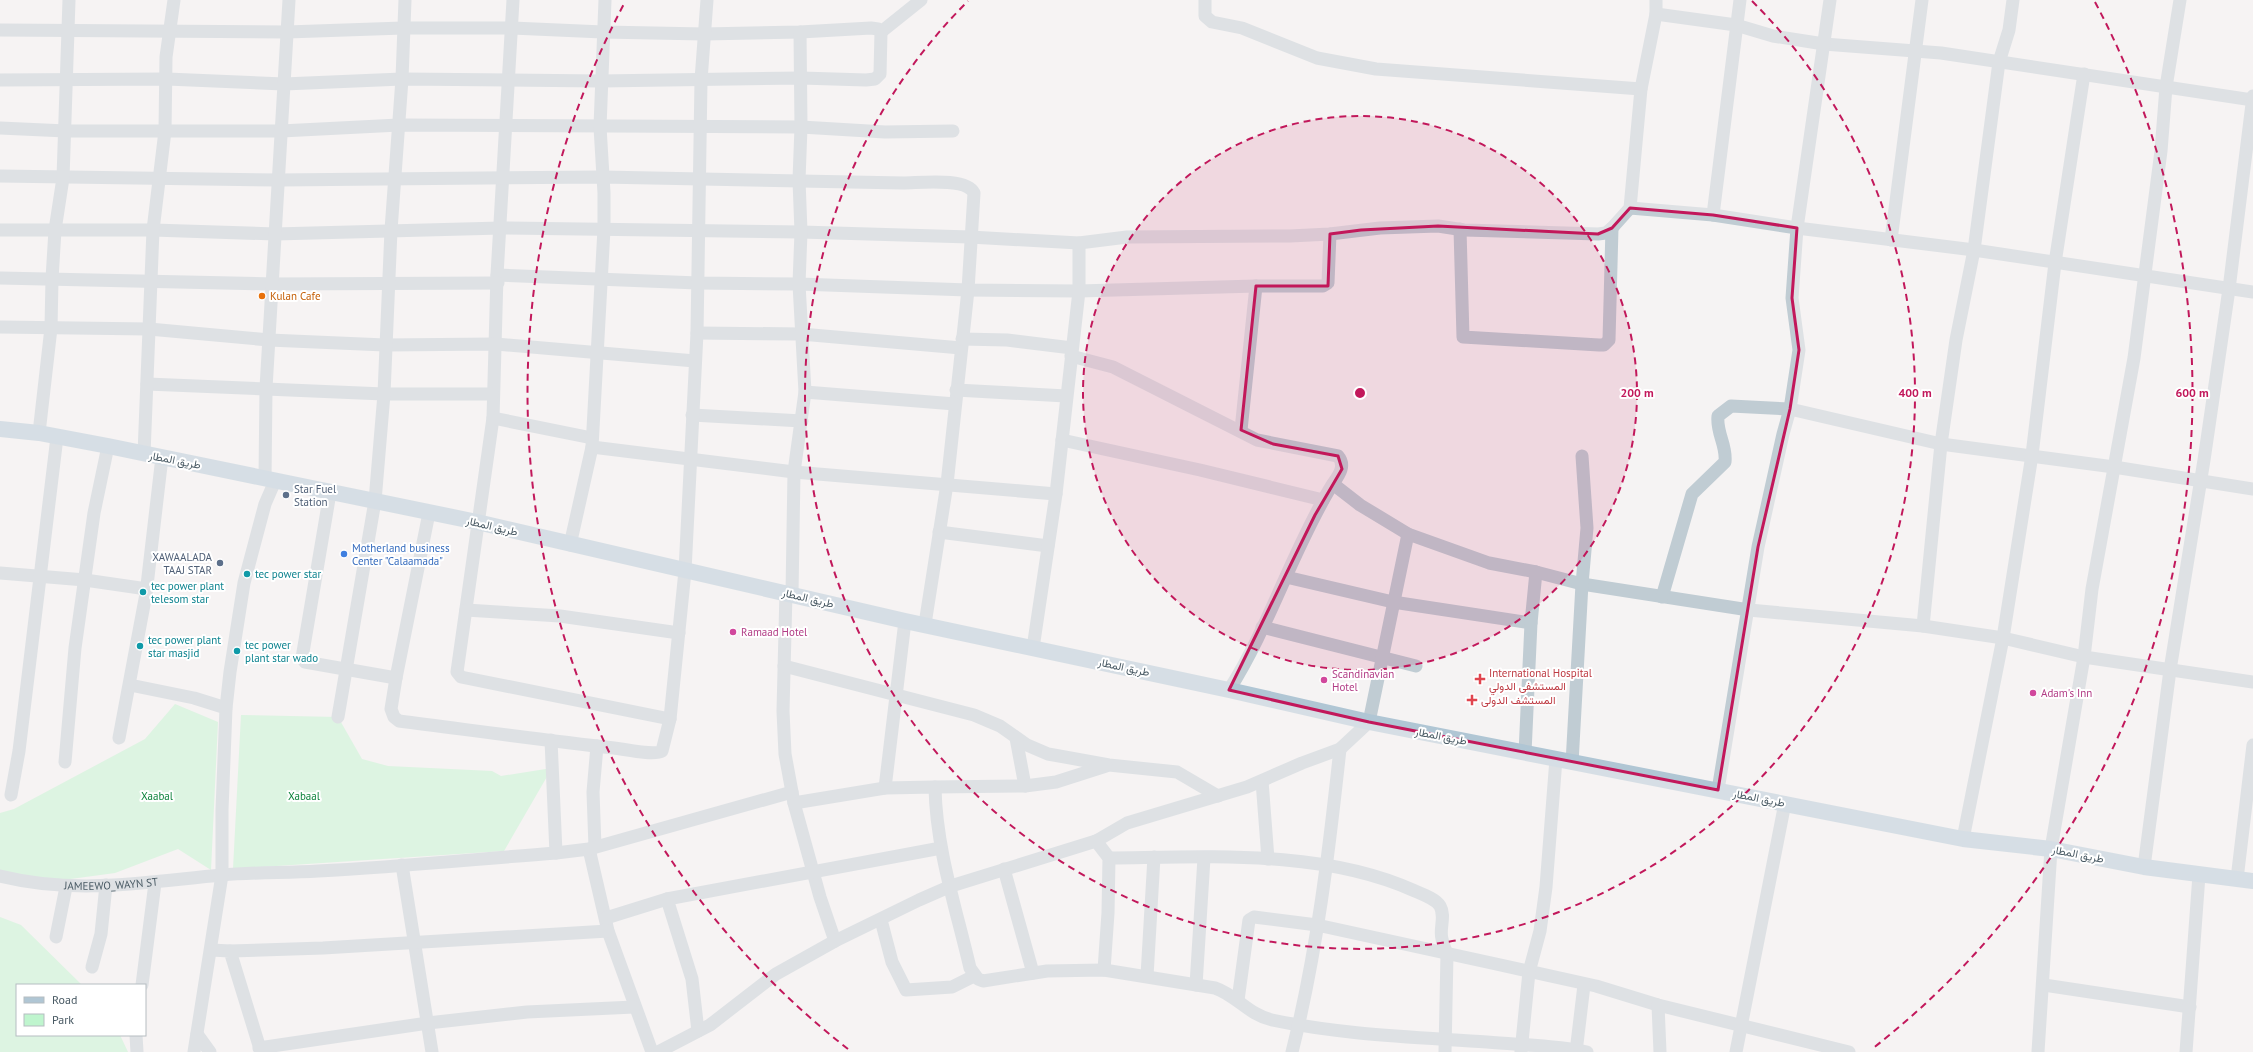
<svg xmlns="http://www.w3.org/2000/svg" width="2253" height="1052" font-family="'PT Sans',Vazirmatn,sans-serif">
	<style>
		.green { fill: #bff5ce }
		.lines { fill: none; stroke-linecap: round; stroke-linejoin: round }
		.minor { stroke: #c0ccd3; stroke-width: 13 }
		.major { stroke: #b0c6d4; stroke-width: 16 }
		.marked { fill: none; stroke: #c2185b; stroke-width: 3; stroke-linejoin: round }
		.ring { fill: none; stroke: #c2185b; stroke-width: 2; stroke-dasharray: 7 5 }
		.food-dot { fill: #e8710a; stroke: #fff; stroke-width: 1.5 }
		.service-dot { fill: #5c6f8a; stroke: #fff; stroke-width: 1.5 }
		.shop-dot { fill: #3f7fe0; stroke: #fff; stroke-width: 1.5 }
		.culture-dot { fill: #0f9aa8; stroke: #fff; stroke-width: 1.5 }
		.hotel-dot { fill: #d1479c; stroke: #fff; stroke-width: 1.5 }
		.health-dot { fill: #e0444e; stroke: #fff; stroke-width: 1.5 }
		.labels { text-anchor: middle; stroke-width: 4; stroke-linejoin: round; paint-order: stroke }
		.food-label { font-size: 11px; fill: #c56008; stroke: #fff; text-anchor: start }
		.street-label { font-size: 11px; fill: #485963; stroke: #fff }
		.service-label { font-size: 11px; fill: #4e5e75; stroke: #fff; text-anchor: start }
		.shop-label { font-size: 11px; fill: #366cbe; stroke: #fff; text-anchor: start }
		.culture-label { font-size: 11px; fill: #0d838f; stroke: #fff; text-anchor: start }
		.hotel-label { font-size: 11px; fill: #b23c85; stroke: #fff; text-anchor: start }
		.health-label { font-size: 11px; fill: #be3a42; stroke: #fff; text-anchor: start }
		.park-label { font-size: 11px; fill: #0d833c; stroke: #fff }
		.centre { fill: #c2185b; stroke: #fff; stroke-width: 2 }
		.ring-label { font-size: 12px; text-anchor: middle; font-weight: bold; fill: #c2185b; stroke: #fff; stroke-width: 4; stroke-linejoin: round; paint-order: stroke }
	</style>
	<rect width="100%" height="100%" fill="#f5f3f3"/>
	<path class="green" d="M175,704L218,722L211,870L178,849L115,873L41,883L0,874V813L14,809L145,739Z
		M241,715L338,717L362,759L388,766L492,771L501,776L552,768L504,851L233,869Z
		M0,917L21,925L82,985H17V1035H120L128,1052H0Z"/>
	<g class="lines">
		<g class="minor">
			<path d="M513,0L497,275L493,418L457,672L461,677L670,719"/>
			<path d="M1205,0V16L1212,22L1242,28L1317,58L1376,69L1641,89"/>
			<path d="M1656,14L1736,25L1773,36L1824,44L1941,53L2253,100"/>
			<path d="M0,30L287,32L403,28H512L603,32L704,34L800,32L871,28L878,29L881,32"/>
			<path d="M881,32L921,0"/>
			<path d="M0,80L167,79L284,84L402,79L601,81L801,78L866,80L875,79L880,74L881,32"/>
			<path d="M0,128L66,131H281L399,125L801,127L885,132L953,131"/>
			<path d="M0,176L279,180L602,177L903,183C920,183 966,177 974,193L968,290L947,484L925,624"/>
			<path d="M1630,208L1713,215L1797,228L1974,250L2253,292"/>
			<path d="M1713,215L1740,0"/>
			<path d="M1460,229L1463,337L1599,345H1604L1609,340L1612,228"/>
			<path d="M0,230H153L275,234L501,228L801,232L970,237L1079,243L1127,237L1290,236L1330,234L1380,228L1438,226L1464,230L1598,234L1606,233L1612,228L1630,208L1641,89L1656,14V0"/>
			<path d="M1891,240L1922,0"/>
			<path d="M497,275L698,283L799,284L968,290L1079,291L1256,286H1323L1328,283L1330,234"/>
			<path d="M0,278L273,284L498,283"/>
			<path d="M0,327L149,329L269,340L385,345L496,344L695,361"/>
			<path d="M697,333L801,334L961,348"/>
			<path d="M962,339L1007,340L1072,348"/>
			<path d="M1071,356L1113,367L1257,440L1338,456C1348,468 1335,479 1329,490C1291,554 1269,627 1229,690"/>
			<path d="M147,384L384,394H492"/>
			<path d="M956,390L1066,396"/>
			<path d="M805,392L955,404"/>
			<path d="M692,415L802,421"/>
			<path d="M493,418L592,438"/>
			<path d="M1241,430L1256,286"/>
			<path d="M39,433L51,328L52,279L55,230L63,178L69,0"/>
			<path d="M1062,440L1200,470L1323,500"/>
			<path d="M592,447L794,472L1056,494"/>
			<path d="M144,454L153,230L165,131L166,57L174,0"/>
			<path d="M265,479L266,388L289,0"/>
			<path d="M1333,484L1360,505L1408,534L1489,563L1536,572L1582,584L1749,610L1923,626L2003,638L2084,657L2253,682"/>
			<path d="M330,493L302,658L305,662L396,678"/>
			<path d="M429,513L396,678L391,709L394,717L399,721C470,730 542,740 614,748C624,749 654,756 662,751L670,719L685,571L697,333L701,80L707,0"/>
			<path d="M939,532L1048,546"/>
			<path d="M570,545L592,447L604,229V193L600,127L605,0"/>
			<path d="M0,573L85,580L147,589"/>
			<path d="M1286,577L1393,602L1531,623"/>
			<path d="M786,592L783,711L785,754L794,803L820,897L835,941"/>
			<path d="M792,594L794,472L805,392L799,284L801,232L799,180L801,127L800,32"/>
			<path d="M1662,597L1692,494L1725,462C1727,445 1716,433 1718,416L1731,406L1790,409L1941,444L2114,467L2253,489"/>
			<path d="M466,610L560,616L679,633"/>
			<path d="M1923,626L1941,444L1956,340L1974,250L1999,62L2009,30L2013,0"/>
			<path d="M1262,627L1416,666"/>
			<path d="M1033,648L1056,494L1079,291V243"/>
			<path d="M784,666L974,715L1000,726L1027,745L1048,754L1109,765L1177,772L1218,796"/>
			<path d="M130,685L194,698L226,708"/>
			<path d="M338,717L375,501L384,394L391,230L402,79L405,0"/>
			<path d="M119,738L146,594L162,457"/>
			<path d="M1016,738L1025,786"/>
			<path d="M551,740L556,853"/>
			<path d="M1525,753L1531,623L1536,572"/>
			<path d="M65,762L75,648L94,513L108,446"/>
			<path d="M1572,763L1582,584L1587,528L1582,456"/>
			<path d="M1262,781L1268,859"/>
			<path d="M935,787L1025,786L1056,782L1106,766"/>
			<path d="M885,788L905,621"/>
			<path d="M1718,790L1758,547L1783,434L1790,409L1799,350L1792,298L1797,228L1830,0"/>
			<path d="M11,795L19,751L57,437"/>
			<path d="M794,803L885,788L935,787C936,848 956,908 970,968L978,979L983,981L1047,971L1104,970L1215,988C1236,995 1249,1015 1272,1020C1343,1035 1415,1037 1487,1042C1520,1045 1554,1045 1587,1052"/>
			<path d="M1963,839L2003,638L2032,455L2055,263L2084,74"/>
			<path d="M1096,841L1109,858L1108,913L1104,970"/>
			<path d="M595,847L593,792L597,746"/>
			<path d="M589,849L608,931L652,1052"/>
			<path d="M1109,858C1207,857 1323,849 1415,891C1422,894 1436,899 1440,906C1446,916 1439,929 1442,939C1443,944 1445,949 1447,954L1445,1052"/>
			<path d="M402,865L432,1052"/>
			<path d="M2144,867L2170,670L2204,460L2229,289L2253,96"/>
			<path d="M1004,869L1033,973"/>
			<path id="s1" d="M0,876C77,895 145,882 222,875C254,872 286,873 318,871C398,867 477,859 556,853L589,849L792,792"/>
			<path d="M2237,879L2253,745"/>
			<path d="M667,899L692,979L698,1031"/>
			<path d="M606,918L667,899L941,848"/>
			<path d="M881,920L892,962L906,990L952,987L974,976"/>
			<path d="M56,937L66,887"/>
			<path d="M211,950L230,951L261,1052"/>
			<path d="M230,951L323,948L608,931"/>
			<path d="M92,967L101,934L106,885"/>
			<path d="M1147,976L1154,857"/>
			<path d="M142,985L155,883"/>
			<path d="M1196,985L1204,858"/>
			<path d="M2044,985L2190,1007"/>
			<path d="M1238,1000L1249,920L1254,917L1317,925L1496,964L1596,986L1658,1005L1849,1052"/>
			<path d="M1658,1005L1660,1052"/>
			<path d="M197,1034L210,1052"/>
			<path d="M136,1035L137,1052"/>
			<path d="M259,1048L428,1023L527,1012L634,1007"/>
			<path d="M194,1052L222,875V810L226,708L230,672L244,583L265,504L275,481"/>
			<path d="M658,1052L710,1025L776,974L835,941L919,900L951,886L1096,841L1127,823L1247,787L1302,763L1340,749L1369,722L1408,534"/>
			<path d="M1292,1052C1317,953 1329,851 1340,749"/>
			<path d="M1521,1052L1529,972L1540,931L1546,887L1556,759"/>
			<path d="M1576,1052L1584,985"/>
			<path d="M1736,1052L1785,803"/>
			<path d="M2038,1052L2051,849L2084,657L2092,589L2134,358L2161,151L2166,87L2180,0"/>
			<path d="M2186,1052L2199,875"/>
		</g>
		<path class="major" d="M0,429L39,433L108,446L477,522L905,621L1229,690L1369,722L1963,839L2051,849L2144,867L2253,881"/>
	</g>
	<path d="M0 0H2253V1052H0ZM1630,208L1713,215L1797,228L1792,298L1799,350L1790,409L1758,547L1718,790L1369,722L1229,690L1315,515L1342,469L1338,456L1273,444L1241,430L1256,286H1328L1330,234L1361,230L1438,226L1598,234L1612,228Z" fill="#f5f3f3" fill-opacity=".55" fill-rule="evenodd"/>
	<path class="marked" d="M1630,208L1713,215L1797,228L1792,298L1799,350L1790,409L1758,547L1718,790L1369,722L1229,690L1315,515L1342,469L1338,456L1273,444L1241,430L1256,286H1328L1330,234L1361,230L1438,226L1598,234L1612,228Z"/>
	<circle cx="1360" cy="393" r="277" fill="#c2185b" fill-opacity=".12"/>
	<g class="ring">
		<circle cx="1360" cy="393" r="277"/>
		<path d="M1752 1A555 555 0 1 1 968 1"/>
		<path d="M848 1049A832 832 0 0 1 625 2M2095 2A832 832 0 0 1 1872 1049"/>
	</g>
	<circle class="food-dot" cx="262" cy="296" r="4"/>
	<g class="service-dot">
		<circle cx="286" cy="495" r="4"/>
		<circle cx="220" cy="563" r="4"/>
	</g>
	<circle class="shop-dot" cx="344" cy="554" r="4"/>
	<g class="culture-dot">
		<circle cx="247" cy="574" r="4"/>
		<circle cx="143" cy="592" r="4"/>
		<circle cx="140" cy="646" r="4"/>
		<circle cx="237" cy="651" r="4"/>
	</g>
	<g class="hotel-dot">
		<circle cx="733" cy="632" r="4"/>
		<circle cx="1324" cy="680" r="4"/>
		<circle cx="2033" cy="693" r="4"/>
	</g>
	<g class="health-dot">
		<path d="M1478 673h4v4h4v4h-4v4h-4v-4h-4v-4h4z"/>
		<path d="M1470 694h4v4h4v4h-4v4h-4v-4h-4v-4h4z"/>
	</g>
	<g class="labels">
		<g class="food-label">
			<text x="270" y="300">Kulan Cafe</text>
		</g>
		<g class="street-label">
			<text transform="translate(175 460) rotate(11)" y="4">طريق المطار</text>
			<text transform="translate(492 526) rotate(13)" y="4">طريق المطار</text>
			<text transform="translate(808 598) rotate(13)" y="4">طريق المطار</text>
			<text transform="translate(1124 667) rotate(12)" y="4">طريق المطار</text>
			<text transform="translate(1441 736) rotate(11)" y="4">طريق المطار</text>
			<text transform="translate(1759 798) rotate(11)" y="4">طريق المطار</text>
			<text transform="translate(2078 854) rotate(11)" y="4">طريق المطار</text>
			<text dy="4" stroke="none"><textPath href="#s1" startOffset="112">JAMEEWO_WAYN ST</textPath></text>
		</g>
		<g class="service-label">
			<text x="294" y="493">Star Fuel<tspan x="294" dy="13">Station</tspan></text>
			<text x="212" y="561" text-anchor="end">XAWAALADA<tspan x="212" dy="13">TAAJ STAR</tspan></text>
		</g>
		<g class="shop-label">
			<text x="352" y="552">Motherland business<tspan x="352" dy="13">Center "Calaamada"</tspan></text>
		</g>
		<g class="culture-label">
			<text x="255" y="578">tec power star</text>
			<text x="151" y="590">tec power plant<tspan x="151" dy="13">telesom star</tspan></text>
			<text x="148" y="644">tec power plant<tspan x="148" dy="13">star masjid</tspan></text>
			<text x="245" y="649">tec power<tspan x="245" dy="13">plant star wado</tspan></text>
		</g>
		<g class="hotel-label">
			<text x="741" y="636">Ramaad Hotel</text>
			<text x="1332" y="678">Scandinavian<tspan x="1332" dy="13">Hotel</tspan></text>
			<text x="2041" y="697">Adam's Inn</text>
		</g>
		<g class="health-label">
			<text x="1489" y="677">International Hospital<tspan x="1489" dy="13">المستشفى الدولي</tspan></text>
			<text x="1481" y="704">المستشف الدولى</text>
		</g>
		<g class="park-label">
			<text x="157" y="800">Xaabal</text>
			<text x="304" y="800">Xabaal</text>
		</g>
	</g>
	<circle cx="1360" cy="393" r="6" class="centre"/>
	<g class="ring-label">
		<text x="1637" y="397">200 m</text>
		<text x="1915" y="397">400 m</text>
		<text x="2192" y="397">600 m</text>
	</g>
	<rect x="16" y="984" width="130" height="52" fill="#ffffff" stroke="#b6bdc1"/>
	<rect x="24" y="997" width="20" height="6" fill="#b0c6d4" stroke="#b6bdc1"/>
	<text x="52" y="1004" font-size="12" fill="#485963">Road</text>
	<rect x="24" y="1014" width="20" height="12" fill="#bff5ce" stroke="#b6bdc1"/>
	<text x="52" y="1024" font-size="12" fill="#485963">Park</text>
</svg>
